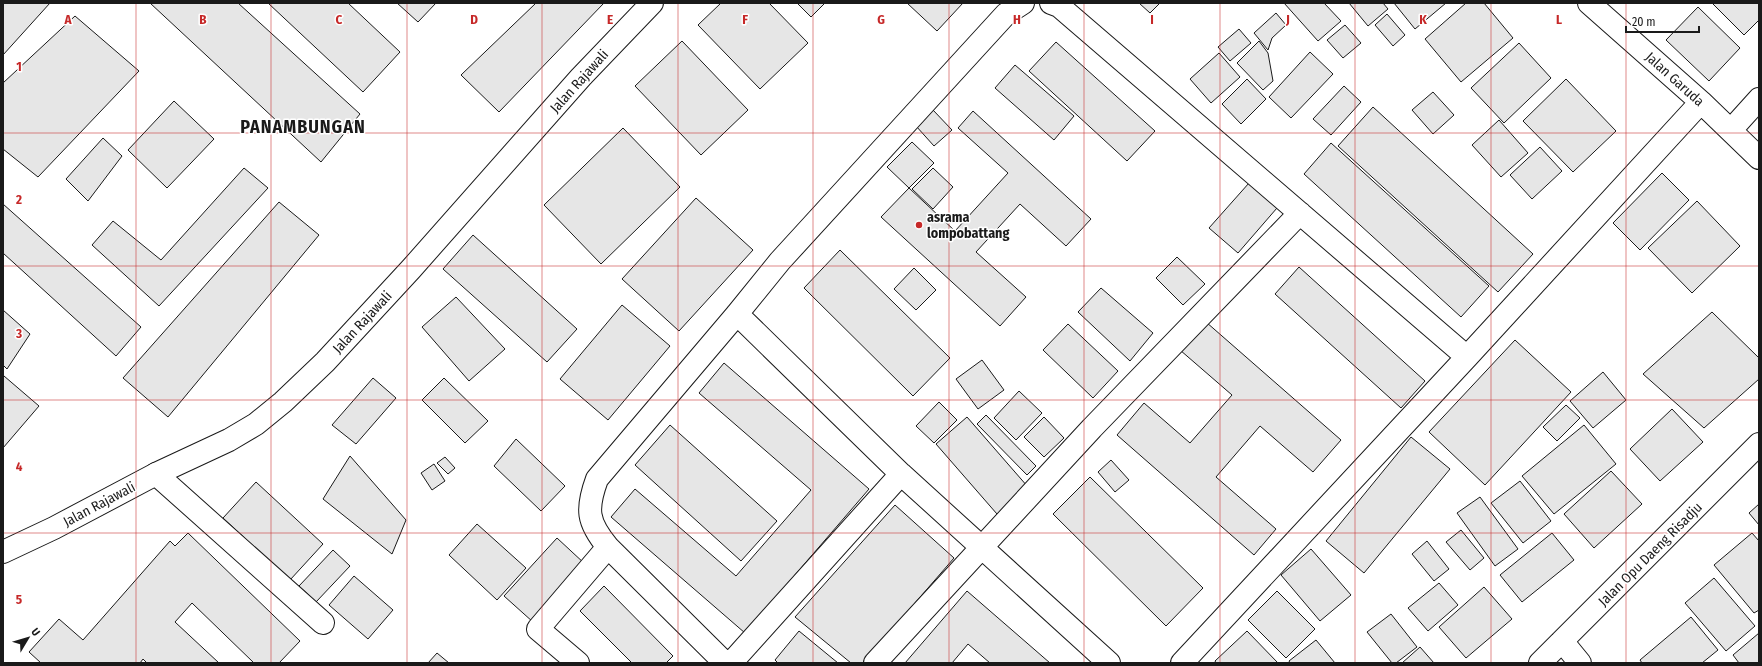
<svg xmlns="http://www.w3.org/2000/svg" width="1762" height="666" font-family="'Fira Sans Condensed',sans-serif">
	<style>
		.building { fill: #e6e6e6; stroke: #1a1a1a }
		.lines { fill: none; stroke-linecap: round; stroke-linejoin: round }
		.minor-casing { stroke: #1a1a1a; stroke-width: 24 }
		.secondary-casing { stroke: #1a1a1a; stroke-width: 24 }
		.minor { stroke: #fff; stroke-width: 22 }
		.secondary { stroke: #fff; stroke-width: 22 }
		.grid { fill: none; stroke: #c62828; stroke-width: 1; stroke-opacity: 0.55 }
		.poi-dot { fill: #c62828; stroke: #fff; stroke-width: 1.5 }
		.labels { text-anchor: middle; stroke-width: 3; stroke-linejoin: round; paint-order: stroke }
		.street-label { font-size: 14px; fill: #1a1a1a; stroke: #fff }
		.poi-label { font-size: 14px; font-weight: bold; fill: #1a1a1a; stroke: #fff; text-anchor: start }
		.district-label { font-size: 18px; font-weight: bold; letter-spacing: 1px; fill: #1a1a1a; stroke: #fff }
		.grid-label { font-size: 13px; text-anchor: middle; font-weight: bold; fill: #c62828; stroke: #fff; stroke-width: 3; stroke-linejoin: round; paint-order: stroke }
	</style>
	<rect width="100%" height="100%" fill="#fff"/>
	<path class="building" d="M3,3H50L3,55Z
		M150,3H238L360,114L321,162Z
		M268,3H348L400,52L363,92Z
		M397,3H436L418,22Z
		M536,3H604L499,112L461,75Z
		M721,3H769L808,43L760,89L698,25Z
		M797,3H825L811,17Z
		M907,3H963L937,31Z
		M1139,3H1160L1150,13Z
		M1284,3H1324L1341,21L1318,41Z
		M1349,3H1383L1388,9L1368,26Z
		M1394,3H1446L1415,29Z
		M1466,3H1484L1513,38L1461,82L1425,39Z
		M1712,3H1759V20L1744,35Z
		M1698,7L1740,48L1709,81L1666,40Z
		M1276,13L1286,25L1272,38L1268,50L1254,33Z
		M1387,14L1405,35L1393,46L1375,25Z
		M75,16L139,71L38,177L3,149V83Z
		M1345,25L1361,43L1343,58L1327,40Z
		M1239,29L1251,43L1230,61L1218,47Z
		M682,41L748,110L701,155L635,86Z
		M1259,41L1268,53L1273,81L1263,90L1237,63Z
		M1056,42L1155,131L1127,161L1029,71Z
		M1519,43L1551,78L1504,123L1471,88Z
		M1310,52L1333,74L1291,118L1269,97Z
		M1219,53L1240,77L1211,103L1190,79Z
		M1015,65L1074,116L1054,140L995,88Z
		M1247,79L1266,99L1241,124L1222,104Z
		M1566,79L1616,131L1573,172L1523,121Z
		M1344,86L1361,102L1331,135L1313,119Z
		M1433,92L1454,115L1433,134L1412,110Z
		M174,101L214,139L167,188L128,150Z
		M1373,107L1533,254L1498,292L1338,146Z
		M933,110L952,130L934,146L916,126Z
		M973,111L1091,219L1066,246L1020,204L976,252L1026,297L1000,326L881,217L909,188L955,231L1008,173L958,128Z
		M1499,120L1528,153L1501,177L1472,145Z
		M623,128L680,187L601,264L544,205Z
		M103,138L122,156L88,201L66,179Z
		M912,142L934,163L909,188L887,167Z
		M1331,143L1489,286L1461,317L1304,174Z
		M1540,147L1562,171L1532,199L1510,175Z
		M244,168L268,188L159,306L92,245L113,221L161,260Z
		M933,168L953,187L933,209L912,189Z
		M1662,173L1689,200L1640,250L1613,223Z
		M1249,183L1277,208L1238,253L1209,228Z
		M696,198L753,250L679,331L622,279Z
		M1697,201L1740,246L1692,293L1648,248Z
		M279,202L319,235L168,417L123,378Z
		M3,204L141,327L116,356L3,253Z
		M473,235L577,329L547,362L443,269Z
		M840,250L950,358L913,396L804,288Z
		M1177,257L1205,284L1183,305L1156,278Z
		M1299,267L1425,381L1401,408L1275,294Z
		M914,268L936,290L916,310L894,289Z
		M1101,288L1153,333L1130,361L1078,312Z
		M456,297L505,349L469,381L422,327Z
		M622,305L670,346L608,420L560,379Z
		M3,310L30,334L7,369L3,365Z
		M1712,312L1759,358V379L1704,428L1643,374Z
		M1206,322L1341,440L1313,472L1260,426L1216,477L1276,529L1254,555L1117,435L1144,403L1190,443L1232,395L1180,350Z
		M1068,324L1118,371L1093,398L1043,350Z
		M1515,340L1571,392L1485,485L1429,432Z
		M982,360L1004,390L978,409L956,379Z
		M724,363L869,489L745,633L611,517L635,489L736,576L811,490L699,393Z
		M1603,372L1626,400L1593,428L1570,401Z
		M4,376L39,406L3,448V378Z
		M373,378L396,398L356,444L332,425Z
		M444,378L488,421L465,443L422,400Z
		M1019,391L1042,413L1016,440L994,418Z
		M939,402L957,420L934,443L916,426Z
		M1566,405L1580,418L1557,441L1543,427Z
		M1672,409L1703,442L1660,481L1630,449Z
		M986,415L1036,466L1027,475L977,424Z
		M967,417L1028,487L997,514L936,444Z
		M1044,417L1064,438L1044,457L1024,437Z
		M670,425L777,521L741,561L635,465Z
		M1584,425L1616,464L1554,514L1522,476Z
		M1411,437L1450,469L1364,573L1326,541Z
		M516,439L565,486L541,511L494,466Z
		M350,456L406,520L392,554L323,499Z
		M445,457L455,468L448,474L437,463Z
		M1111,460L1129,480L1115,492L1098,472Z
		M434,464L445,481L432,490L421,473Z
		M1611,471L1642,504L1594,548L1564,514Z
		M1090,477L1203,588L1166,626L1053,514Z
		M1520,481L1551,521L1523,543L1491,503Z
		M256,482L323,544L290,580L223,518Z
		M1480,497L1518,549L1495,566L1457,513Z
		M1759,504V525L1749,513Z
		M895,505L954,558L863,663H851L795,617Z
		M477,524L526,568L497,600L449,555Z
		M1461,530L1484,558L1470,570L1446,542Z
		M188,533L300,641L279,663H254L192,603L175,622L219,663H147L143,659L140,663H41L29,652L59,619L83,640L170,541L175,546Z
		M1552,533L1574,560L1522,602L1500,575Z
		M1752,533L1759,541V610L1754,613L1714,565Z
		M557,538L585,564L533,622L504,596Z
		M1427,541L1449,569L1434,581L1412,554Z
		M1311,549L1351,595L1320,621L1281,575Z
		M333,550L350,566L316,602L299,586Z
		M354,576L393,610L368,639L329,605Z
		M1714,578L1755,626L1726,651L1685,603Z
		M1439,583L1458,605L1428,631L1408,608Z
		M604,586L673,656L666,663H632L580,611Z
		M1484,587L1512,619L1466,658L1439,627Z
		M967,591L1050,663H990L968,644L952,663H905Z
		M1277,591L1315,629L1286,658L1248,620Z
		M1391,614L1417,647L1396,663H1392L1367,632Z
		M1691,617L1718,650L1702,663H1642L1640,660Z
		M799,631L838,663H778L775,660Z
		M1247,631L1278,663H1216L1215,661Z
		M1759,633V663H1739L1733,655Z
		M1316,640L1335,663H1290L1289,661Z
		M1420,647L1434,663H1402Z
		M437,653L449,663H428Z"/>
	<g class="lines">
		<defs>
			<path id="minor" d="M1051,3L1059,6L1467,357
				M1589,3L1701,102L1759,158
				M1731,130L1759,99
				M737,314L901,474L1109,663
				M156,474L323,623
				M578,663L538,629L608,547
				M725,663L608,547C587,522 586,509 597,479L737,314L780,261L1006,14L1023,3
				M731,663L901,474
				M875,663L1092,428L1300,213
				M1182,663L1467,357L1701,102"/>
			<path id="secondary" d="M3,552L54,528L156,474L229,440L256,424L283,402L325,362L411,269L581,77L652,3
				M1562,641L1580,663
				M1540,663L1759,444"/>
		</defs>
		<use href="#minor" class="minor-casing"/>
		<use href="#secondary" class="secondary-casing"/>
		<use href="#minor" class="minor"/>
		<use href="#secondary" class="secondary"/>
	</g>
	<path class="grid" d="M136,3V663M271,3V663M407,3V663M542,3V663M678,3V663M813,3V663M949,3V663M1084,3V663M1220,3V663M1355,3V663M1491,3V663M1626,3V663M3,133H1759M3,266H1759M3,400H1759M3,533H1759"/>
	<circle class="poi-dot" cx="919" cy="225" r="4"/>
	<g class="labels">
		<g class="street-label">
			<text transform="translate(1675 79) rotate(42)" y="5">Jalan Garuda</text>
			<text transform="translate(579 81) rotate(-48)" y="5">Jalan Rajawali</text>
			<text transform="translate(362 322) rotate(-47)" y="5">Jalan Rajawali</text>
			<text transform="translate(99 504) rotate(-28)" y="5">Jalan Rajawali</text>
			<text transform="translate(1650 554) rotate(-45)" y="5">Jalan Opu Daeng Risadju</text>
		</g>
		<g class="poi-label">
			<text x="927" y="222">asrama<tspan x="927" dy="16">lompobattang</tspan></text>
		</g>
		<g class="district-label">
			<text x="303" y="133">PANAMBUNGAN</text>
		</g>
	</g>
	<g class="grid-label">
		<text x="68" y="24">A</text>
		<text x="203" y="24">B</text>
		<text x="339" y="24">C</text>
		<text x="474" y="24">D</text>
		<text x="610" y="24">E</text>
		<text x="745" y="24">F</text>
		<text x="881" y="24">G</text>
		<text x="1017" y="24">H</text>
		<text x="1152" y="24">I</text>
		<text x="1288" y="24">J</text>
		<text x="1423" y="24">K</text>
		<text x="1559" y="24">L</text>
		<text x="19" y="71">1</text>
		<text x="19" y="204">2</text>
		<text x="19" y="338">3</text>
		<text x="19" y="471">4</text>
		<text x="19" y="604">5</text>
	</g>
	<rect width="1762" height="666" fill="none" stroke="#1a1a1a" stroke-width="8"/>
	<g transform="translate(28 638) rotate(52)" stroke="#ffffff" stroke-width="3" paint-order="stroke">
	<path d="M0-3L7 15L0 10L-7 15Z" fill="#1a1a1a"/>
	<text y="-6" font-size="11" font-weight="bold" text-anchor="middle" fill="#1a1a1a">U</text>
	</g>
	<path d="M1626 26v6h73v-6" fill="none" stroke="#1a1a1a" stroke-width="2"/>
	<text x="1632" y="26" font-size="12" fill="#1a1a1a" stroke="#ffffff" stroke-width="3" paint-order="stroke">20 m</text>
</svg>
